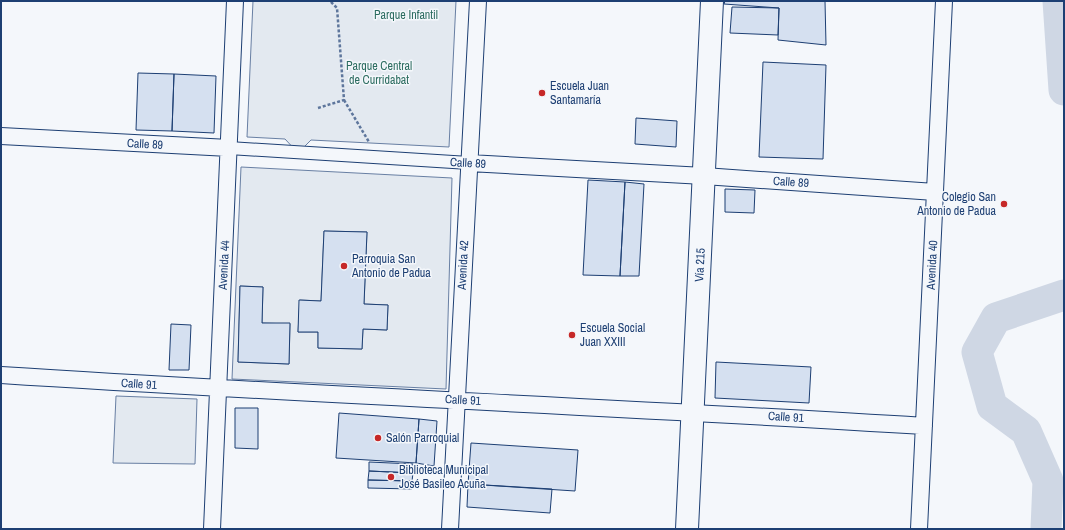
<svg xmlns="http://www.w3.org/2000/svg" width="1065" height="530" font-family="'Archivo Narrow',sans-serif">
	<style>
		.green { fill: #e3e9f0; stroke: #687fa3; fill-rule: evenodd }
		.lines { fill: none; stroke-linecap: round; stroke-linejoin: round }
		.river { stroke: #cfd7e4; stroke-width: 31 }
		.building { fill: #d5e0f0; stroke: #1d3f73 }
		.pedestrian-casing { stroke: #1d3f73; stroke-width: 14 }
		.minor-casing { stroke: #1d3f73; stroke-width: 18 }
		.secondary-casing { stroke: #1d3f73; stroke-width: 24 }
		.path { stroke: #5e769c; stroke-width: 2.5; stroke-dasharray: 3 2; stroke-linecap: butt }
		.pedestrian { stroke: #f4f7fb; stroke-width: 12 }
		.minor { stroke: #f4f7fb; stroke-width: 16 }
		.secondary { stroke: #f4f7fb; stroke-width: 22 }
		.poi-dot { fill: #c62828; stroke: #f4f7fb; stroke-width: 1.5 }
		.labels { text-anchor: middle; stroke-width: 3; stroke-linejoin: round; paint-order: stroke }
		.park-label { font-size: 12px; fill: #2c6c60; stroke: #f4f7fb }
		.poi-label { font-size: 12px; fill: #1d3f73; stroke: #f4f7fb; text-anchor: start }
		.street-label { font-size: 12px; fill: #1d3f73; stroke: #f4f7fb }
	</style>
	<rect width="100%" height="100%" fill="#f4f7fb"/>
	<path class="green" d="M253,1H456L449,147L311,140L298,153L285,139L247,137Z
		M241,167L452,178L446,389L232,379ZM324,231L367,232L364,304L388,305L387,330L363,329L362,349L318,348V332H298L300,300L321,301ZM240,286L263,287L262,323L290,324L289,364L238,362Z
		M116,396L197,399L195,464L113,463Z"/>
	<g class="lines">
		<path class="river" d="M1058,1L1064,90
			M1046,529L1048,481L1026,431L992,406L977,352L996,318L1064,295"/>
	</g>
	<path class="building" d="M725,1H825L826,45L778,40L779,8L724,4Z
		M732,7L779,8L778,35L730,33Z
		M763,62L826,65L823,159L759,157Z
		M138,73L174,74L172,131L136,130Z
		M174,74L216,76L214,133L172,131Z
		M636,118L677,121L676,147L635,144Z
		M588,180L625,182L620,276L583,275Z
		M625,182L644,184L639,276H620Z
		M725,189L755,190L754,213L725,212Z
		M324,231L367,232L364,304L388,305L387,330L363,329L362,349L318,348V332H298L299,300L321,301Z
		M240,286L263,287L262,323H290L289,364L238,362Z
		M171,324L191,325L189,370H169Z
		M716,362L811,367L809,403L715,398Z
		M235,408H258V449L235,448Z
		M339,413L419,419L416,463L336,458Z
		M419,419L437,421L434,466L416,463Z
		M471,443L578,450L575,491L468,484Z
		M369,462L413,464V473L369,471Z
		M369,471L413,473L412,481L368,480Z
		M368,480L412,481V489L368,488Z
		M468,484L552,489L550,513L467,507Z"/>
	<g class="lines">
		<defs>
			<path id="pedestrian" d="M229,148L469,163"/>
			<path id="minor" d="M1,136L229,148
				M469,163L704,176L935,192
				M1,375C309,395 617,407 924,426
				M212,529L235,1
				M450,529L478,1
				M919,529L944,1"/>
			<path id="secondary" d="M687,529L712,1"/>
		</defs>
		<use href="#pedestrian" class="pedestrian-casing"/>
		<use href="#minor" class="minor-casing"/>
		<use href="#secondary" class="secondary-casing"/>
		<path class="path" d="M344,100L369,142
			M318,108L344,100L337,8L330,1"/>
		<use href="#pedestrian" class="pedestrian"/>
		<use href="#minor" class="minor"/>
		<use href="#secondary" class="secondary"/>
	</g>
	<g class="poi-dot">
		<circle cx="542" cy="93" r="4"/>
		<circle cx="1004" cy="204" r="4"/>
		<circle cx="344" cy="266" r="4"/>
		<circle cx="572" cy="335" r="4"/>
		<circle cx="378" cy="438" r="4"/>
		<circle cx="391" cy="477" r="4"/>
	</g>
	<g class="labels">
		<g class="park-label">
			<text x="406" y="19">Parque Infantil</text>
			<text x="379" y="70">Parque Central<tspan x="379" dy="14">de Curridabat</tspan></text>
		</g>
		<g class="poi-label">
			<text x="550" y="90">Escuela Juan<tspan x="550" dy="14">Santamaría</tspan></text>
			<text x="996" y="201" text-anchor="end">Colegio San<tspan x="996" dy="14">Antonio de Padua</tspan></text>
			<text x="352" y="263">Parroquia San<tspan x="352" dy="14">Antonio de Padua</tspan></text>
			<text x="580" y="332">Escuela Social<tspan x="580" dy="14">Juan XXIII</tspan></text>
			<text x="386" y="442">Salón Parroquial</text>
			<text x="399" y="474">Biblioteca Municipal<tspan x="399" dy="14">José Basileo Acuña</tspan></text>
		</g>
		<g class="street-label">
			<text transform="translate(145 144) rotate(3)" y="4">Calle 89</text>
			<text transform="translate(468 163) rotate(3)" y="4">Calle 89</text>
			<text transform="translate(791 182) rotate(4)" y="4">Calle 89</text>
			<text transform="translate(224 265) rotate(-87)" y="4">Avenida 44</text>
			<text transform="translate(463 265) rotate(-87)" y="4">Avenida 42</text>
			<text transform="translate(700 265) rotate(-87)" y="4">Vía 215</text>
			<text transform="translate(932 265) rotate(-87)" y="4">Avenida 40</text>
			<text transform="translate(139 384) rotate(4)" y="4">Calle 91</text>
			<text transform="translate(463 400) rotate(3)" y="4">Calle 91</text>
			<text transform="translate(786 417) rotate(4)" y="4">Calle 91</text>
		</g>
	</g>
	<rect width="1065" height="530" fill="none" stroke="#1d3f73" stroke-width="4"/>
</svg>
